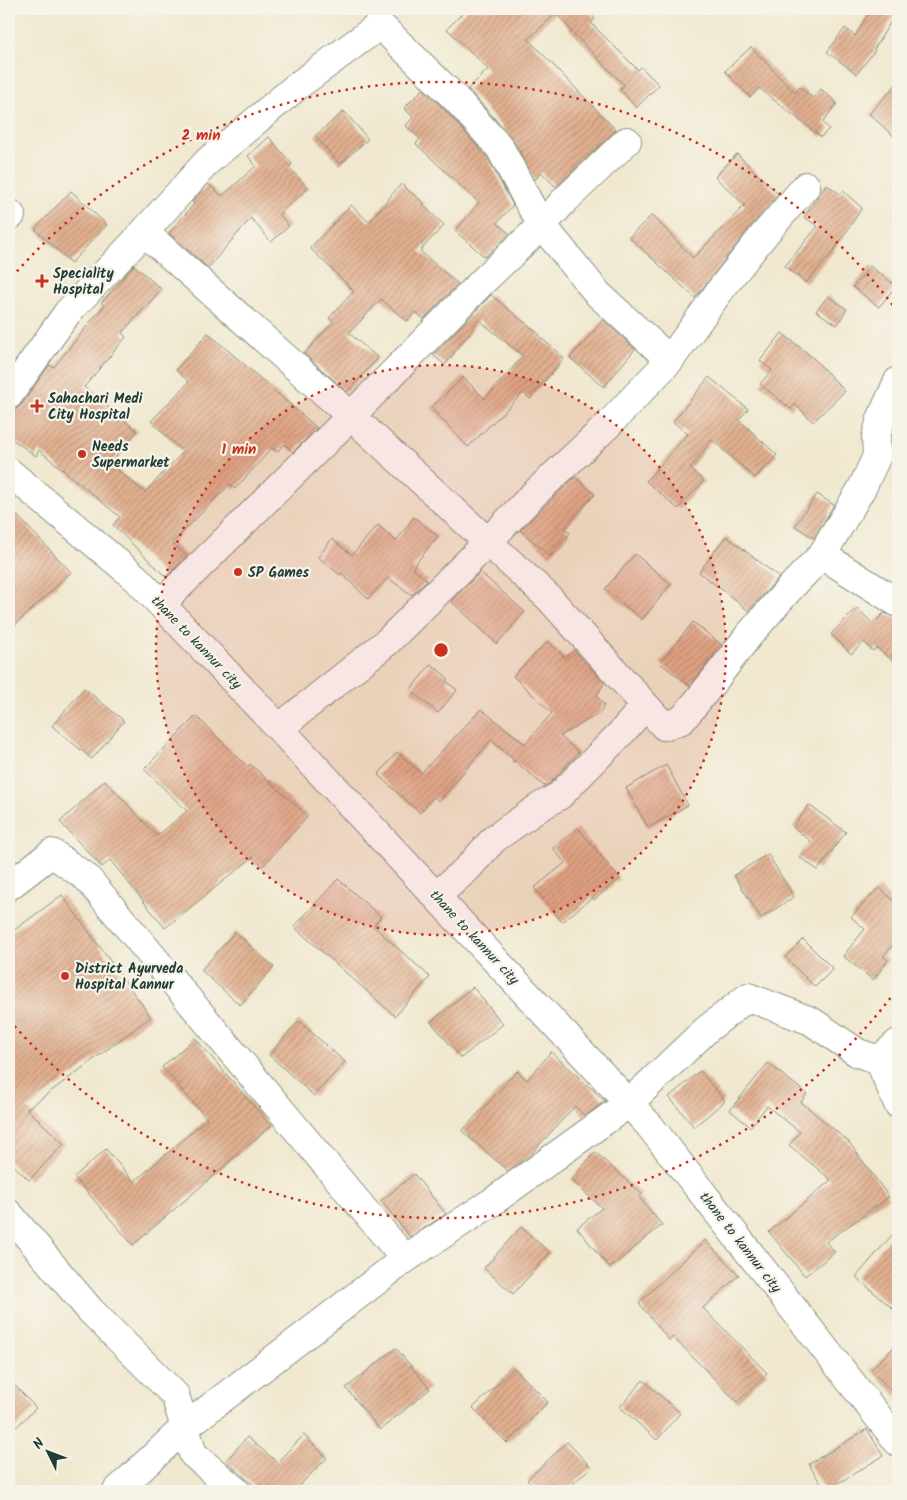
<svg xmlns="http://www.w3.org/2000/svg" width="907" height="1500" font-family="Kalam,sans-serif">
	<style>
		.building { fill: url(#building-hatch) }
		.lines { fill: none; stroke-linecap: round; stroke-linejoin: round }
		.minor-casing { stroke: #889282; stroke-width: 30 }
		.minor { stroke: #fff; stroke-width: 28 }
		.ring { fill: none; stroke: #c8321e; stroke-width: 2.5; stroke-dasharray: 2.5 5 }
		.poi-dot { fill: #c8321e; stroke: #f7f3e8; stroke-width: 2 }
		.labels { text-anchor: middle; stroke-width: 4.5; stroke-linejoin: round; paint-order: stroke }
		.poi-label { font-size: 14px; font-weight: bold; fill: #1f3d34; stroke: #f7f3e8; text-anchor: start }
		.street-label { font-size: 14px; fill: #1f3d34; stroke: #f7f3e8 }
		.centre { fill: #c8321e; stroke: #f7f3e8; stroke-width: 2.5 }
		.ring-label { font-size: 15px; text-anchor: middle; font-weight: bold; fill: #c8321e; stroke: #f7f3e8; stroke-width: 4.5; stroke-linejoin: round; paint-order: stroke }
	</style>
	<defs>
		<pattern id="building-hatch" width="6" height="6" patternUnits="userSpaceOnUse" patternTransform="scale(1.25)"><rect width="6" height="6" fill="#e2b090"/><path d="M-1 1l2-2M0 6l6-6M5 7l2-2" fill="none" stroke="#b79076"/></pattern>
	</defs>
	<rect width="100%" height="100%" fill="#f7f3e8"/>
	<filter id="ink" filterUnits="userSpaceOnUse"><feTurbulence type="fractalNoise" baseFrequency=".02" numOctaves="2"/><feDisplacementMap in="SourceGraphic" scale="10" xChannelSelector="R" yChannelSelector="G"/><feConvolveMatrix kernelMatrix="1 2 1 2 8 2 1 2 1" color-interpolation-filters="sRGB"/></filter>
	<filter id="wash" filterUnits="userSpaceOnUse"><feTurbulence type="fractalNoise" baseFrequency=".0096" numOctaves="4" result="noise"/><feDisplacementMap in="SourceGraphic" scale="20" xChannelSelector="R" yChannelSelector="G"/><feGaussianBlur stdDeviation="1.12" result="paint"/><feColorMatrix in="noise" values="0 0 0 0 0 0 0 0 0 0 0 0 0 0 0 0 0 1.4 0 .05"/><feComposite in="paint" operator="in"/></filter>
	<g filter="url(#wash)">
		<rect width="100%" height="100%" fill="#f0e8cf"/>
		<g id="blocks">
			<path class="building" d="M467,9H587L595,19L591,23L638,70L641,67L659,85L636,108L620,89L624,85L572,32L556,13L528,39L616,130L556,187L541,172L535,180L512,138L468,89L488,69L447,29Z
				M871,9H878L893,18L874,49L875,50L857,74L827,52L845,28L855,36Z
				M751,47L795,93L800,87L813,98L821,89L837,103L823,122L821,120L829,129L821,137L759,88L750,97L725,71Z
				M898,82V140L869,114Z
				M423,89L445,110L487,157L513,205L497,223L510,234L485,257L455,231L479,203L416,144L420,139L406,126L413,117L404,108Z
				M344,111L368,139L340,164L315,136Z
				M269,137L292,164L289,167L308,188L279,214L289,226L271,242L251,218L208,268L169,233L194,204L192,202L208,184L222,196L256,166L248,156Z
				M737,154L778,194L751,226L695,298L629,237L652,215L693,258L745,205L715,177Z
				M401,184L424,203L423,205L444,225L420,251L458,284L424,319L415,312L407,321L381,299L349,333L378,358L347,392L304,354L333,322L329,318L354,291L310,248L351,205L369,222Z
				M826,184L840,194L843,191L862,208L834,250L806,283L785,266L818,226L804,217Z
				M71,191L107,225L71,263L35,229Z
				M134,265L161,289L122,333L126,337L84,387L137,431L110,464L145,492L183,452L151,421L189,382L176,370L208,333L317,428L293,452L284,444L277,452L272,448L235,489L230,484L172,543L187,556L166,577L113,525L120,517L39,450L36,456L9,437V410L16,409L22,404L49,365L54,367L104,305L101,303Z
				M870,266L896,286L879,307L853,287Z
				M491,295L540,335L539,336L564,358L530,399L523,393L468,447L431,408L463,377L485,399L523,356L479,320L445,365L433,355Z
				M828,296L847,309L837,325L816,311Z
				M603,320L635,349L604,387L570,358Z
				M782,333L812,357L845,391L813,422L795,404L791,409L760,384L772,370L760,361Z
				M709,377L748,409L739,420L777,455L755,478L712,440L690,468L704,481L678,509L646,481L688,434L673,422Z
				M575,477L595,494L565,529L570,533L550,556L520,530Z
				M817,494L834,505L814,538L795,526Z
				M9,507L71,572L9,631Z
				M414,517L438,536L412,568L427,580L412,595L388,578L368,599L341,573L340,575L318,557L332,539L352,555L378,525L396,541Z
				M726,536L779,577L749,611L699,572Z
				M635,554L671,584L642,620L605,589Z
				M480,572L525,612L497,644L451,601Z
				M857,608L873,624L884,613L898,618V665L877,648L873,651L864,642L851,654L831,634Z
				M693,622L722,645L690,686L660,663Z
				M548,641L565,658L574,650L604,683L597,696L604,705L600,713L560,736L579,752L549,784L544,786L515,761L513,762V759L491,740L439,801L434,797L420,813L378,775L397,752L421,773L481,709L525,744L552,713L513,676Z
				M431,664L448,678L446,681L457,690L438,713L410,690Z
				M84,688L124,721L92,759L52,726Z
				M196,716L248,767L250,764L308,816L263,866L253,857L165,928L110,860L102,867L60,822L105,780L157,836L187,811L144,769Z
				M666,765L688,805L648,828L626,788Z
				M809,805L846,832L818,870L799,857L811,841L793,827Z
				M578,828L620,879L594,900L593,897L562,922L534,888L565,863L553,848Z
				M768,854L794,897L761,918L734,875Z
				M338,879L381,917L373,926L430,977L395,1016L294,927Z
				M879,887L898,905V939L883,956L888,960L873,980L843,956L865,929L851,917Z
				M62,895L151,1017L27,1109L64,1144L29,1180L9,1161V934Z
				M235,932L274,967L240,1005L201,970Z
				M803,939L833,969L815,987L785,957Z
				M473,987L503,1024L461,1058L431,1022Z
				M299,1021L345,1062L314,1096L269,1055Z
				M195,1038L271,1126L133,1245L74,1177L106,1149L134,1182L207,1119L162,1067Z
				M551,1052L605,1101L585,1116L575,1106L531,1154L508,1171L462,1131L517,1071L527,1080Z
				M768,1063L807,1094L801,1102L849,1142L889,1197L826,1242L835,1252L805,1276L769,1232L831,1180L789,1145L800,1132L767,1106L750,1127L730,1110Z
				M700,1071L725,1101L694,1127L669,1097Z
				M595,1152L642,1194L639,1197L662,1225L610,1268L577,1228L602,1208L571,1180Z
				M414,1174L446,1214L410,1237L381,1201Z
				M521,1227L550,1253L513,1294L484,1268Z
				M898,1228V1313L856,1277Z
				M705,1240L739,1275L703,1308L767,1373L737,1402L673,1337L669,1340L639,1303Z
				M898,1343V1398L871,1370Z
				M396,1348L430,1389L380,1430L346,1388Z
				M514,1368L548,1402L507,1443L473,1408Z
				M9,1379L36,1408L9,1434Z
				M643,1380L680,1413L657,1440L620,1407Z
				M867,1429L883,1456L825,1491L809,1464Z
				M304,1435L327,1458L294,1491H260L226,1461L247,1437L277,1462Z
				M567,1442L591,1467L565,1491H539L527,1480Z"/>
		</g>
	</g>
	<g filter="url(#ink)">
		<use href="#blocks" fill-opacity="0" stroke="#889282" stroke-width="1"/>
		<g class="lines">
			<defs>
				<path id="minor" d="M9,213L11,215
					M144,232L351,416L549,598L664,726L682,720L716,678L749,635L791,587L822,555L862,488L877,456L876,437L881,419L898,381
					M9,395L68,312L134,243L208,161L296,87L380,25L456,99L500,148L529,203L542,225L598,294L670,360
					M9,472L136,578L279,728L649,1125L898,1442
					M822,555L898,603
					M161,604L345,422L484,280L542,225L564,201L627,141
					M279,728L387,642L471,559L534,494L607,426L670,360L721,289L763,236L806,186
					M9,886L52,853L87,878L405,1259
					M436,896L467,869L494,839L538,808L559,796L622,732L645,706
					M879,1060L898,1104
					M9,1214L90,1310L175,1395L193,1454L236,1491
					M117,1491L185,1427L405,1259L492,1202L629,1103L706,1030L748,997L811,1021L858,1053L879,1060L898,1043"/>
			</defs>
			<use href="#minor" class="minor-casing"/>
			<use href="#minor" class="minor"/>
		</g>
	</g>
	<circle cx="441" cy="650" r="285" fill="#c8321e" fill-opacity=".12"/>
	<g class="ring">
		<circle cx="441" cy="650" r="285"/>
		<path d="M895 992A569 569 0 0 1 12 1023M12 277A569 569 0 0 1 895 308"/>
	</g>
	<g class="poi-dot">
		<path d="M39.5 273.5h5v5h5v5h-5v5h-5v-5h-5v-5h5z"/>
		<path d="M34.5 398.5h5v5h5v5h-5v5h-5v-5h-5v-5h5z"/>
		<circle cx="82" cy="454" r="5"/>
		<circle cx="238" cy="572" r="5"/>
		<circle cx="65" cy="976" r="5"/>
	</g>
	<g class="labels">
		<g class="poi-label">
			<text x="53" y="278">Speciality<tspan x="53" dy="16">Hospital</tspan></text>
			<text x="48" y="403">Sahachari Medi<tspan x="48" dy="16">City Hospital</tspan></text>
			<text x="92" y="451">Needs<tspan x="92" dy="16">Supermarket</tspan></text>
			<text x="248" y="577">SP Games</text>
			<text x="75" y="973">District Ayurveda<tspan x="75" dy="16">Hospital Kannur</tspan></text>
		</g>
		<g class="street-label">
			<text transform="translate(197 642) rotate(46)" y="5">thane to kannur city</text>
			<text transform="translate(475 937) rotate(47)" y="5">thane to kannur city</text>
			<text transform="translate(741 1242) rotate(52)" y="5">thane to kannur city</text>
		</g>
	</g>
	<circle cx="441" cy="650" r="8" class="centre"/>
	<g class="ring-label">
		<text x="201" y="140">2 min</text>
		<text x="239" y="454">1 min</text>
	</g>
	<rect width="907" height="1500" fill="none" stroke="#f7f3e8" stroke-width="30"/>
	<g transform="translate(48 1452) rotate(312)" stroke="#f7f3e8" stroke-width="4" paint-order="stroke">
	<path d="M0-4L9 19L0 12L-9 19Z" fill="#1f3d34"/>
	<text y="-8" font-size="14" font-weight="bold" text-anchor="middle" fill="#1f3d34">N</text>
	</g>
</svg>
